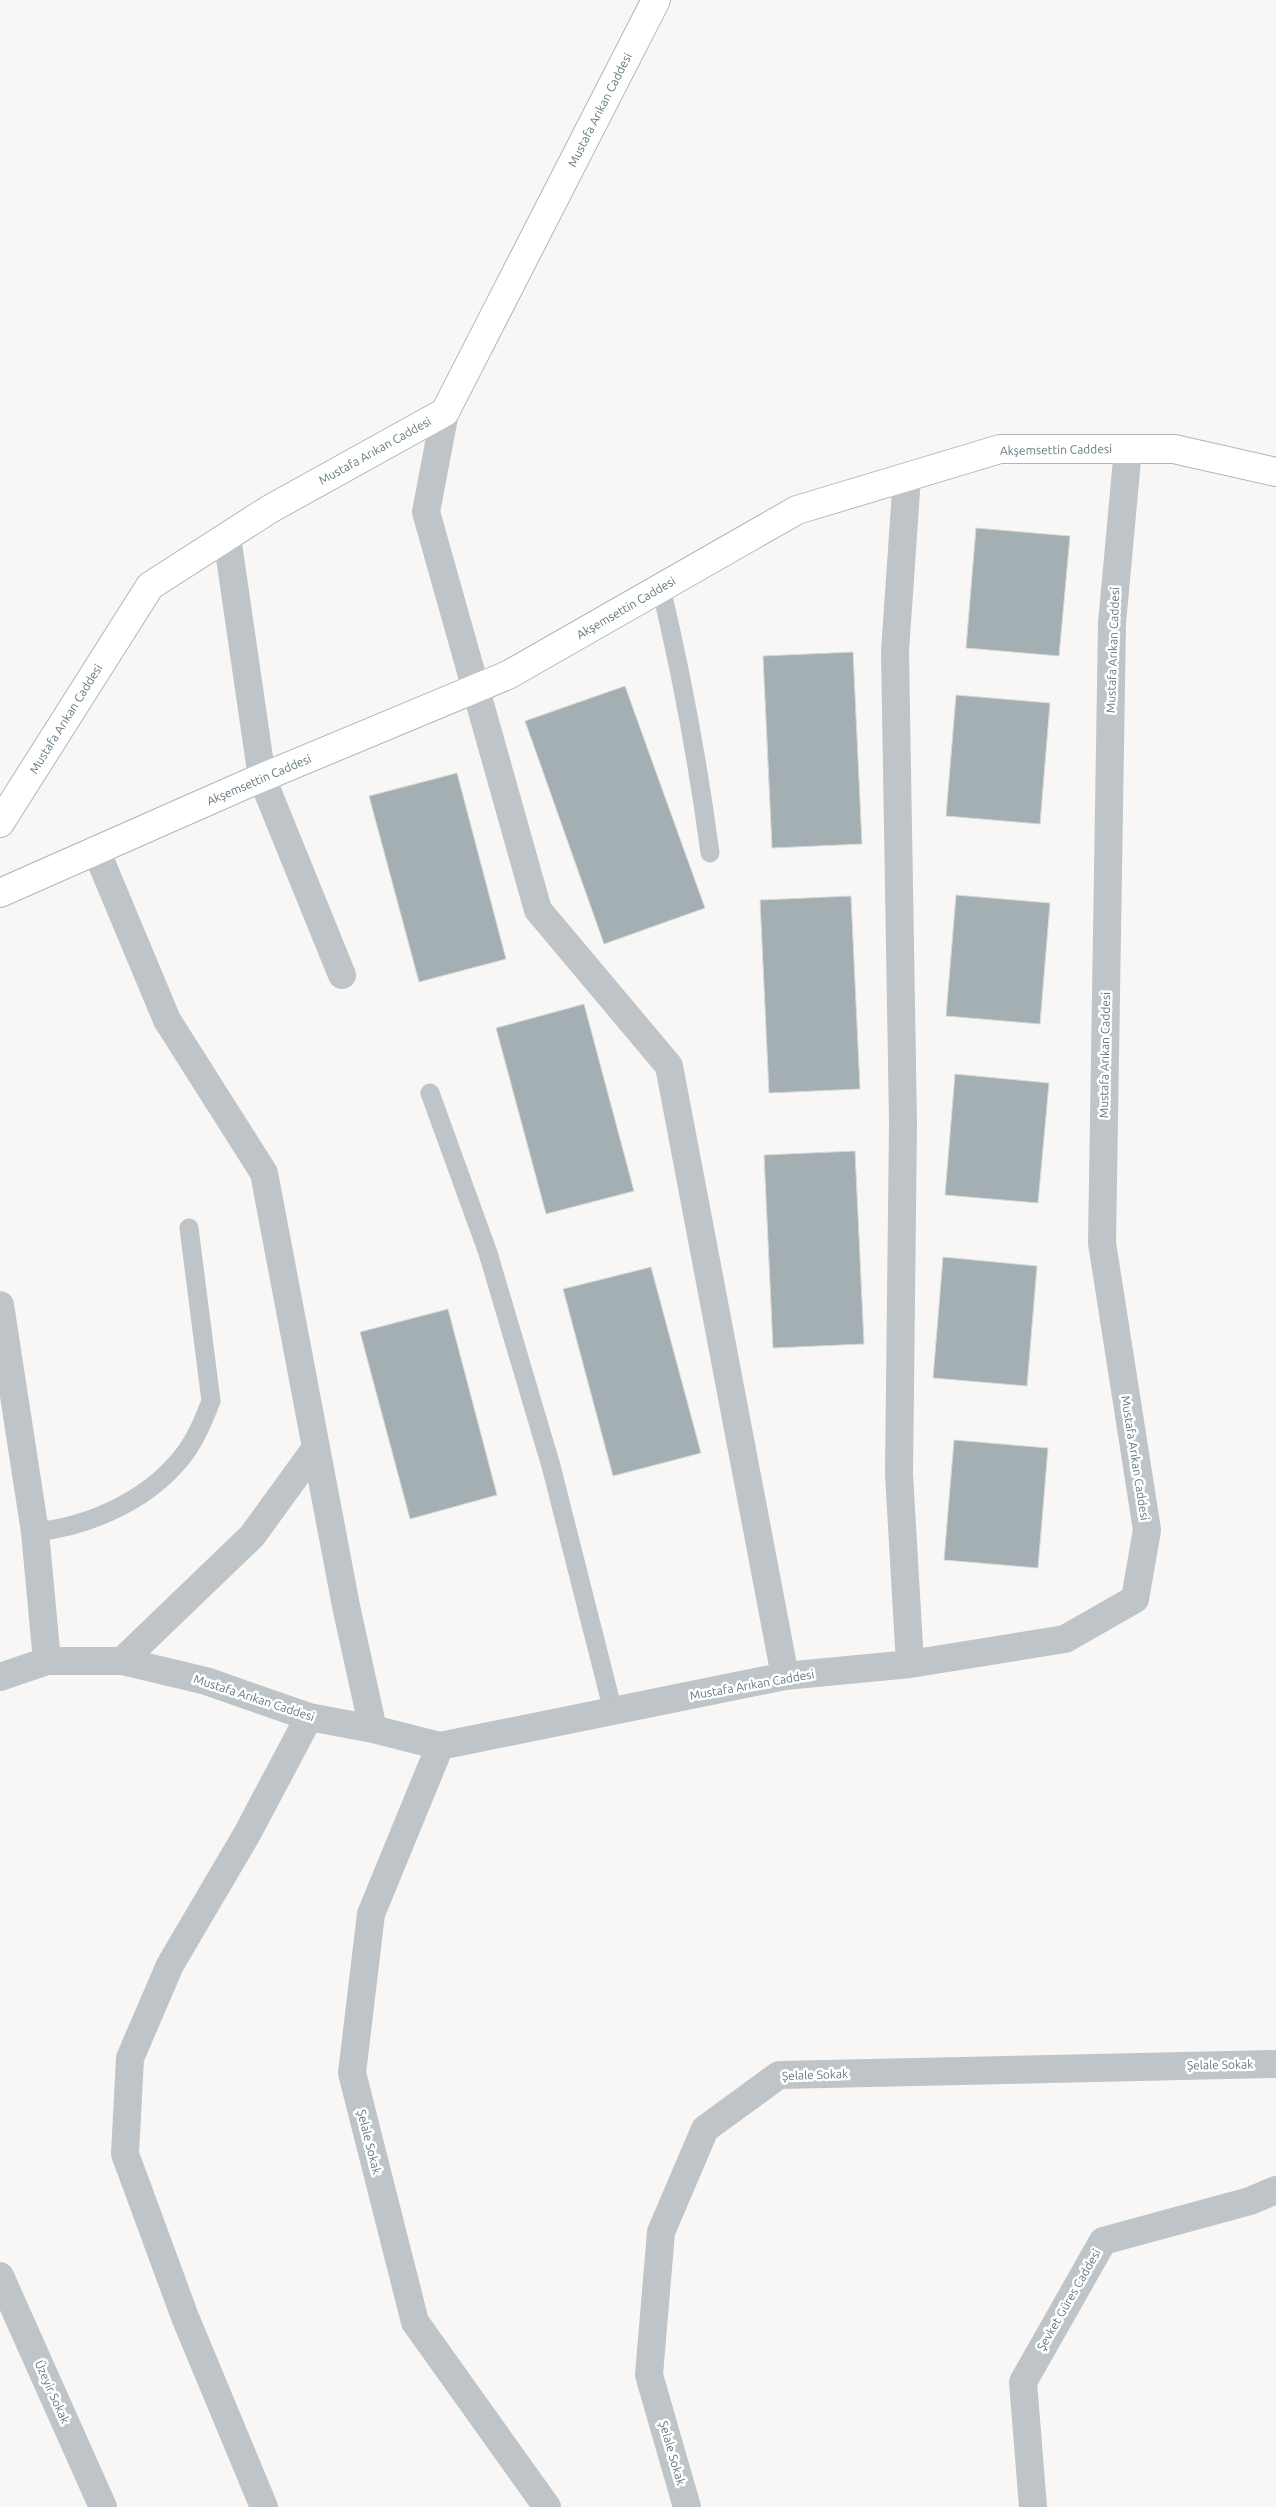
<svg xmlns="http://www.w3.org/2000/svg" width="1276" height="2507" font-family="Ubuntu,sans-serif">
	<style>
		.building { fill: #a3afb2; stroke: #d9d9d7 }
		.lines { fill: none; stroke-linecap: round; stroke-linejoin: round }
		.secondary-casing { stroke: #aeb7ba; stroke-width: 30 }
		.lane { stroke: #bec4c7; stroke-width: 19 }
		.street { stroke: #bec4c7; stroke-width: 28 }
		.secondary { stroke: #fff; stroke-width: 28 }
		.labels { text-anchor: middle; stroke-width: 5; stroke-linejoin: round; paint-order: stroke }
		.street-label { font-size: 12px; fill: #63787f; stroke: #fff }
	</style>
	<rect width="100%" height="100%" fill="#f8f7f5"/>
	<path class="building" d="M976,528L1070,536L1059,656L966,648Z
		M853,652L862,844L772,848L763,656Z
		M625,686L705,908L604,944L525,721Z
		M956,695L1050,703L1040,824L946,816Z
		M457,773L506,959L419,982L369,796Z
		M956,895L1050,903L1040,1024L946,1016Z
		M851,896L860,1089L769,1093L760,900Z
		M584,1004L634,1191L546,1214L496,1028Z
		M955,1074L1049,1083L1038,1203L945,1195Z
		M855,1151L864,1344L773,1348L764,1155Z
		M943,1257L1037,1266L1027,1386L933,1378Z
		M651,1267L701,1453L613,1476L563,1289Z
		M448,1309L497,1495L410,1519L360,1332Z
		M954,1440L1048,1448L1038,1568L944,1560Z"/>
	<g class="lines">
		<defs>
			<path id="secondary" d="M0,823L150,586L270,509L445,412L656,0
				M0,893L249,783L508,675L797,510L1000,449H1174L1276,472"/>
		</defs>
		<use href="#secondary" class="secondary-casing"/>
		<path class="lane" d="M661,588C682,676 698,763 710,853
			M430,1093L488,1253L551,1466L613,1711
			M35,1532C92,1526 154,1498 188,1449C198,1434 205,1417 211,1401L189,1228"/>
		<path class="street" d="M445,412L426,512L538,910L669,1066L785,1676
			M907,477L895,651L903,1123L899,1474L910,1664
			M227,537L262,778L342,975
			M96,850L167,1020L264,1173L346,1606L373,1729
			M0,1305L35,1532L47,1661
			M122,1661L252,1536L316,1448
			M0,1677L47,1661H122L206,1681L309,1717L373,1729L440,1746L785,1676L910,1664L1065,1639L1135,1599L1147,1530L1102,1243L1112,623L1128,449
			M440,1746L371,1914L352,2073L415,2322L547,2507
			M0,2276L103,2507
			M264,2507L185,2317L125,2154L130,2058L170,1965L247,1834L309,1717
			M687,2507L649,2375L661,2232L705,2129L779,2075L1276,2064
			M1033,2507L1023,2382L1103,2241L1250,2201L1276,2190"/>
		<use href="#secondary" class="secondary"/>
	</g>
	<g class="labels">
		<g class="street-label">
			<text transform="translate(600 110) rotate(-63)" y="4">Mustafa Arıkan Caddesi</text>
			<text transform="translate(1056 450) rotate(-1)" y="4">Akşemsettin Caddesi</text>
			<text transform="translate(375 451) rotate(-29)" y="4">Mustafa Arıkan Caddesi</text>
			<text transform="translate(626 608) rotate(-30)" y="4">Akşemsettin Caddesi</text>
			<text transform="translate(1113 650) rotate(-88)" y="4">Mustafa Arıkan Caddesi</text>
			<text transform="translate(66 719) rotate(-58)" y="4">Mustafa Arıkan Caddesi</text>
			<text transform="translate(259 780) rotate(-23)" y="4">Akşemsettin Caddesi</text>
			<text transform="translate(1105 1055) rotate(-89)" y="4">Mustafa Arıkan Caddesi</text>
			<text transform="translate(1135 1458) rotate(81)" y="4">Mustafa Arıkan Caddesi</text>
			<text transform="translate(752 1685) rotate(-10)" y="4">Mustafa Arıkan Caddesi</text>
			<text transform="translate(254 1698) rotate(18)" y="4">Mustafa Arıkan Caddesi</text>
			<text transform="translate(1220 2065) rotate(-1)" y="4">Şelale Sokak</text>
			<text transform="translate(815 2075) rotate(-2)" y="4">Şelale Sokak</text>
			<text transform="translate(369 2142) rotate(76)" y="4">Şelale Sokak</text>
			<text transform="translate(1069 2300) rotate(-60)" y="4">Şevket Güres Caddesi</text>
			<text transform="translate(52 2392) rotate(66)" y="4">Üzeyir Sokak</text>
			<text transform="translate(672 2453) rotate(74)" y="4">Şelale Sokak</text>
		</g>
	</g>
</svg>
